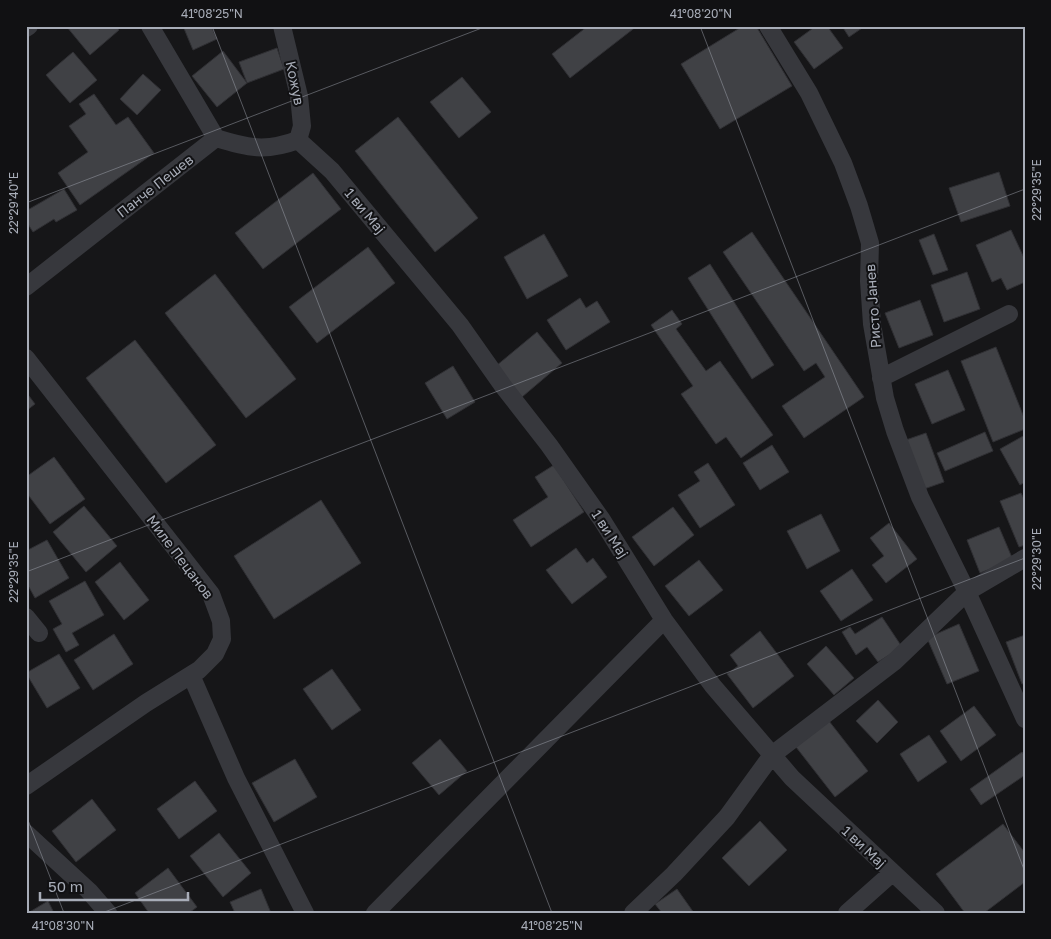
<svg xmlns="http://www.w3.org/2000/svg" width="1051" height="939" font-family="'Golos Text',sans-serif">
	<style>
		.building { fill: #404145; stroke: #303034 }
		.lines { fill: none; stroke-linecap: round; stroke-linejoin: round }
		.street { stroke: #37383d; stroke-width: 18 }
		.ticks { fill: none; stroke: #a8adb8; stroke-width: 1; stroke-opacity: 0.45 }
		.labels { text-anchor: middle; stroke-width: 4; stroke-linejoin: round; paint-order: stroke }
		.street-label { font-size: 14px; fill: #a8adb8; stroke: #111113 }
		.neatline { fill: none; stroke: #a8adb8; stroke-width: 2 }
		.ticks-label { font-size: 12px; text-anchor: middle; fill: #a8adb8 }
	</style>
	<rect width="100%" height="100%" fill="#161618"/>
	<path class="building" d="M68,26H115L119,30L90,55L67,27Z
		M183,26H211L217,39L193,50Z
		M588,26H637L570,78L552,54Z
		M743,26H756L792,86L720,129L681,64Z
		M816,26H827L843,48L814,69L794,42Z
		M842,26H865L849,37Z
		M277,48L284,69L247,83L239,62Z
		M223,51L247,83L217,107L192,76Z
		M73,52L97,80L70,103L46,75Z
		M143,74L161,90L137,115L120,99Z
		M462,77L491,112L459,138L430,102Z
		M94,94L116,125L128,117L154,153L80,205L58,173L88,152L69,126L86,114L79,104Z
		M398,117L478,218L435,252L355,151Z
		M999,172L1010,206L961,222L949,188Z
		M313,173L341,209L263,269L235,233Z
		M64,189L77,210L56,222L54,219L33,232L26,221V211Z
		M1011,230L1025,260V282L1007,290L1001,278L992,282L976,245Z
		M752,232L864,397L804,438L782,406L825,377L816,363L804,371L723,252Z
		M544,234L568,276L527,299L504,257Z
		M934,234L948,270L933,275L919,240Z
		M368,247L395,283L317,343L289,307Z
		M710,264L774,365L752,379L688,278Z
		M967,272L980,309L944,322L931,285Z
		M215,274L296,379L246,418L165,313Z
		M580,298L586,308L597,301L610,322L566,350L547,320Z
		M920,300L933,335L899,348L885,313Z
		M672,310L682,324L676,329L706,371L720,361L773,435L741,458L726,437L716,444L681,394L693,386L651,325Z
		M537,332L562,363L522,397L496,366Z
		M135,340L216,445L166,483L86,378Z
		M996,347L1025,420V429L993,442L961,361Z
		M453,366L475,402L447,419L425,383Z
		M948,370L965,410L932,424L915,384Z
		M26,392L35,404L26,411Z
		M985,432L993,451L945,471L937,453Z
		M926,433L944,482L921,490L903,441Z
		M1025,435V482L1020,485L1000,449Z
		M772,445L789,472L760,490L743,463Z
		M54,457L85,499L50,524L26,492V477Z
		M708,463L735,505L700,528L678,495L700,481L694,472Z
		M554,465L584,512L531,547L513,520L548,497L535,477Z
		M1021,493L1025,501V545L1019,547L1000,501Z
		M321,500L361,563L274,619L234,556Z
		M84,506L117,546L86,572L53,532Z
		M673,507L694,535L654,566L632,537Z
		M821,514L840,551L807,569L787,531Z
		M889,523L917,559L886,583L872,565L884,556L870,538Z
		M999,527L1013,560L980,573L967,540Z
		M47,540L69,578L35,598L29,587L26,589V551Z
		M576,548L587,563L593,558L607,577L572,604L546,570Z
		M699,560L723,590L689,616L665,586Z
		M120,562L149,600L124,620L95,582Z
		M852,569L873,600L841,621L820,591Z
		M85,581L104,615L72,633L79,645L66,652L53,629L62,624L49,601Z
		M882,617L902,647L878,662L867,647L856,655L842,632L850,627L855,634Z
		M959,624L979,671L947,684L927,638Z
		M760,631L794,676L753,708L727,674L738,666L730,655Z
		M114,634L133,664L93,690L74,660Z
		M1025,635V683L1022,684L1006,642Z
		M826,646L854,678L834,695L807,664Z
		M59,654L80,688L47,708L26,673Z
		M332,669L361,710L332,730L303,689Z
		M878,700L898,722L877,743L856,721Z
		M974,706L996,735L961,761L940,731Z
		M829,721L868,771L835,797L796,747Z
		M929,735L947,762L918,782L900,754Z
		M440,739L467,771L439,795L412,763Z
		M1022,752L1025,756V775L981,805L970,789Z
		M295,759L317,797L274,822L252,783Z
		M195,781L217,811L179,839L157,809Z
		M92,799L116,830L76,862L52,831Z
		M760,821L787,850L749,886L722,858Z
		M1003,824L1025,853V882L984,913H965L936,874Z
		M219,833L251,873L223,897L190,856Z
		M168,868L197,907L189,913H149L135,893Z
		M261,889L271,913H235L230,902Z
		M677,889L694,913H662L655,904Z
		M48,901L54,913H28Z"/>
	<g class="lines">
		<path class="street" d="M150,26L216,138
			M282,26L299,96L302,126L298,140
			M768,26L809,93L843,163L859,206L870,243L869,281L872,324L885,398L895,431L920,497L967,592L1025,719
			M26,28L29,26
			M216,138C248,148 266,152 298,140
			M298,140L332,171L460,325L503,386L549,445L602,520L664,620L713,686L792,778L936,913
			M26,287L216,138
			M26,358L211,594L221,621L222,639L215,654L199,670L146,703L26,786
			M881,378L1009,314
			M26,617L39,633
			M191,675L236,778L305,913
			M26,833L89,891L108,913
			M375,913L664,620
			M633,913L674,874L727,817L772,755L895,661L967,592L1025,558
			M847,913L892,873"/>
	</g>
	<path class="ticks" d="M212,26L552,913M700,26L1025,872M26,203L487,26M26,572L1025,189M26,815L64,913M102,913L1025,558"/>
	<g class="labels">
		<g class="street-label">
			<text transform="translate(295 83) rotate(78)" y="5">Кожув</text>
			<text transform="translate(155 186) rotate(-38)" y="5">Панче Пешев</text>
			<text transform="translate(365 211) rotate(50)" y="5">1 ви Мај</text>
			<text transform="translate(873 306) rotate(-94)" y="5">Ристо Јанев</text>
			<text transform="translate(610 534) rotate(57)" y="5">1 ви Мај</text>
			<text transform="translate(180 557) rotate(53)" y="5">Миле Пецанов</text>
			<text transform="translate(864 847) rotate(43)" y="5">1 ви Мај</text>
		</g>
	</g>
	<rect width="1051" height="939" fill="none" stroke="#111113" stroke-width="55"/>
	<path d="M40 892v8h148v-8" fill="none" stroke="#a8adb8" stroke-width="2.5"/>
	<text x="48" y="892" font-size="15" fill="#a8adb8" stroke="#111113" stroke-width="4" paint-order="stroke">50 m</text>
	<rect x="28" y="28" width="996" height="884" class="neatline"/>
	<g class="ticks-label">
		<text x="212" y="18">41°08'25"N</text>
		<text x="701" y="18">41°08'20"N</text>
		<text transform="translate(1037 190) rotate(-90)" y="4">22°29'35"E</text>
		<text transform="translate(14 203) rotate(-90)" y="4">22°29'40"E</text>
		<text transform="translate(1037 559) rotate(-90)" y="4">22°29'30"E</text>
		<text transform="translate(14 572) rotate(-90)" y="4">22°29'35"E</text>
		<text x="63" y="930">41°08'30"N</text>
		<text x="552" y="930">41°08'25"N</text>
	</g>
</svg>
